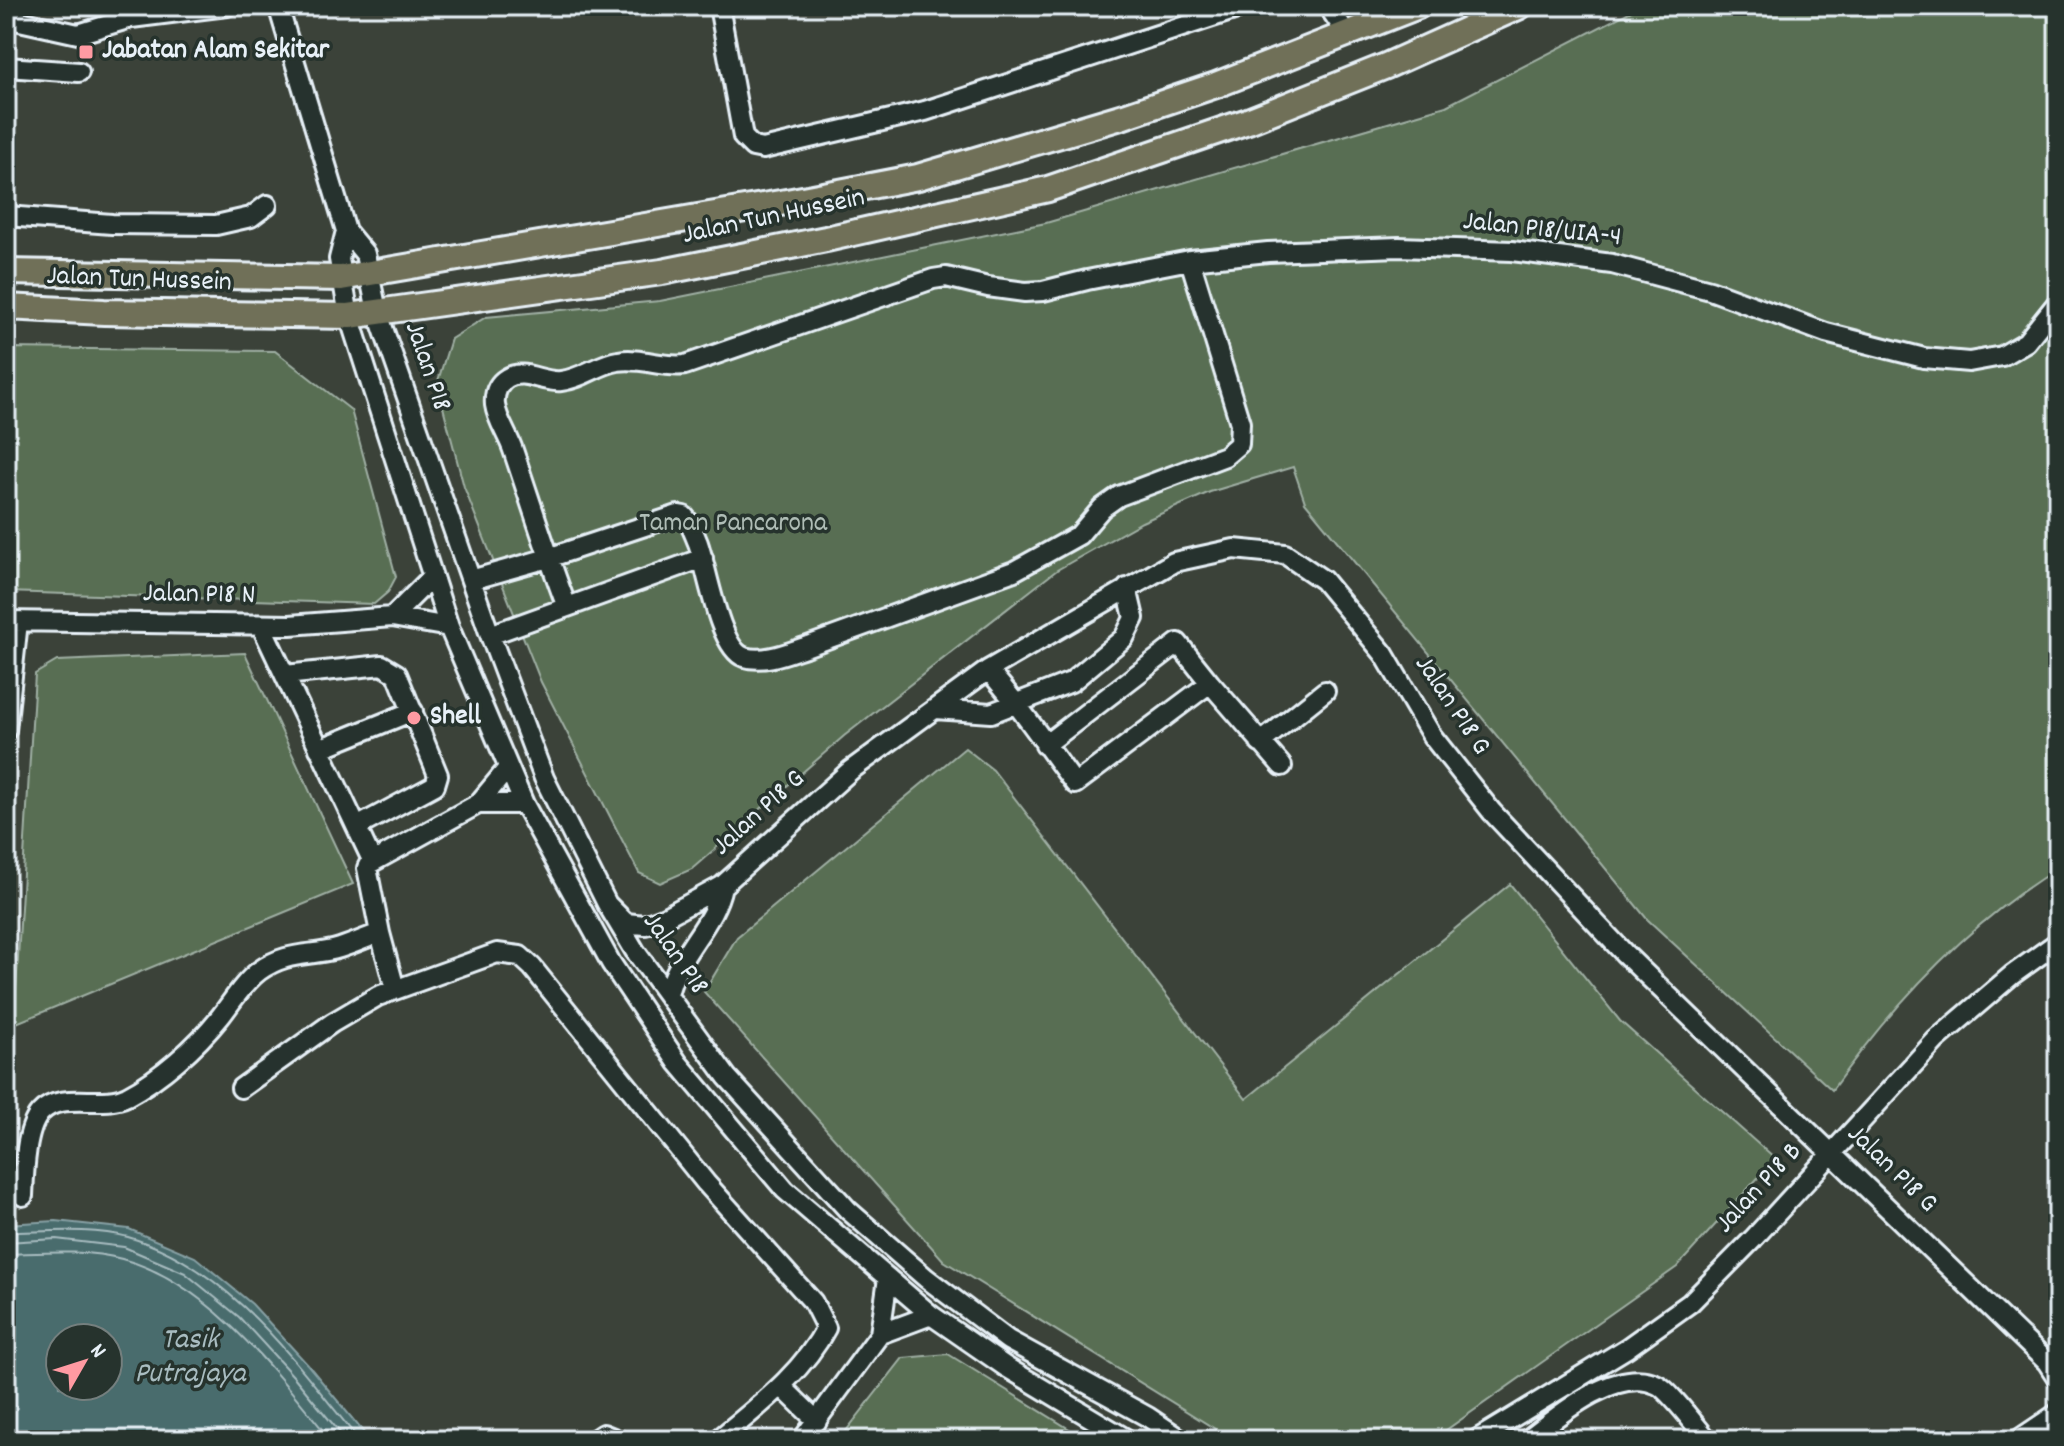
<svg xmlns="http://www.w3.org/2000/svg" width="2064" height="1446" font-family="Dekko,sans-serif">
  <rect width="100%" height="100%" fill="#3b4239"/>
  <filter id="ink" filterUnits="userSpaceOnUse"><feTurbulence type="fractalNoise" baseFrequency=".0125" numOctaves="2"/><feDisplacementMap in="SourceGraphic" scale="16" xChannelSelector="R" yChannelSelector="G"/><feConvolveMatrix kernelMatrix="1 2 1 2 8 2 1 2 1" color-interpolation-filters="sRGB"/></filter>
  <g filter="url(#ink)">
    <!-- green -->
    <path fill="#596e52" stroke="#a0b0a5" stroke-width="2" d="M 1641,6 L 2058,6 L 2058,868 C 1967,924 1894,1003 1832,1090 L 1647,919 L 1305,502 L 1293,467 L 1210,492 L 1142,522 L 1057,570 L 844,736 L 692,869 L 660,883 L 639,873 L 541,682 L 464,487 L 437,384 L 451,339 L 486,317 L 660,301 L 1046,223 L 1446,106 Z
      M 6,348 L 275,351 L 351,410 L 396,577 L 388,592 L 374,604 L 6,592 Z
      M 245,653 L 353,884 L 14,1024 L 35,674 L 57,661 Z
      M 965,748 L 993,770 L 1246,1099 L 1510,884 L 1620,1021 L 1775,1159 L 1677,1267 L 1432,1440 L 1233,1440 L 944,1261 L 704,992 L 737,937 Z
      M 948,1354 L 1087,1440 L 839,1440 L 903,1358 Z"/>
    <!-- water -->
    <path fill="#486c6d" stroke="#88a1a5" stroke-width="2" fill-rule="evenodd" d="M 56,1221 L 129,1229 L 195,1257 L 252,1304 L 308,1365 L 370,1440 L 6,1440 L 6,1224 ZM 60,1338 L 108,1338 L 108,1386 L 60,1386 Z"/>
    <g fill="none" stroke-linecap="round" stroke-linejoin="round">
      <!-- shore -->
      <path stroke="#a8bcc0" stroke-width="2" d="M 6,1232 C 45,1232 90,1227 128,1237 C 229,1266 296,1363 359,1440
        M 6,1242 L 56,1239 L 124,1247 L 185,1273 L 239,1317 L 294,1377 L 346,1440
        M 6,1254 C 44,1253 84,1249 122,1259 C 209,1282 276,1373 331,1440"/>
      <defs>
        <path id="minor" d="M 278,6 L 346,231 L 365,254 L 377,311 L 490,635 L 544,778 L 607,904 L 635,951 L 727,1077 L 848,1210 L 926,1278 L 1008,1340 L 1148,1417 L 1182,1440
          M 719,6 L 743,137 L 753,147 L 763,149 L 925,111 L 1246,6
          M 1328,6 L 1347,34
          M 6,18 L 78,34 L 131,18 L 227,6
          M 6,67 L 79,72
          M 6,216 L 112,224 L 216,225 L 251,217 L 267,205
          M 346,231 L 339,259 L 349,316 L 449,627 L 524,804 L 611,963 L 678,1063 L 785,1190 L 931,1315 L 1006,1367 L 1128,1440
          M 471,580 L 548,558 L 678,515 L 684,516 C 691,523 694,534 698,543 C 707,568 719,648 744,657 C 764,663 787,653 805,647 L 1014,571 L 1079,535 L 1102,508 L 1119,496 L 1225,456 L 1239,444 L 1240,423 L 1190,260
          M 567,607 C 547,555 531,503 513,450 C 508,435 497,420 495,405 C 494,394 497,384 507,378 C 524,368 542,383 561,381 C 582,379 598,364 618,361 C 641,357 662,368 685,365 L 933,279 L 946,277 L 988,287 L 1025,292 L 1043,291 L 1087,280 L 1190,260 L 1268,252 L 1399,247 L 1512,251 L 1612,264 L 1710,290 L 1826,333 L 1924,358 L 1969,362 L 2002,356 L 2026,342 L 2058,302
          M 392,617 L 432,577
          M 6,621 L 290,625 L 392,617 L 449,627
          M 261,625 L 372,860
          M 490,635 L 703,558
          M 988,670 C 1021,706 1046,746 1075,784 L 1210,683 L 1178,643 L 1045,745
          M 285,675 L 382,665 L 397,674 L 438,775 L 435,785 L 357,827
          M 1210,683 L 1282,766
          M 935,709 L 991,713 L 1071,682 L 1124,638 L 1134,618 L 1127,588
          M 6,730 L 18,622
          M 1260,743 L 1325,691
          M 319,749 L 413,711
          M 478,804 L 524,804
          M 607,904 L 626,923 L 645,925 L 663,918 L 722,886 L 851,770 L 988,670 L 1174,562 L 1234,549 L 1285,554 L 1323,580 L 1384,654 L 1432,736 L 1492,812 L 1624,953 L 2047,1362 L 2058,1379
          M 395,989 L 380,933 L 367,868 L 369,864 L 478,804 L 508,768
          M 668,995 C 677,953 714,926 722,886
          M 241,1088 L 332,1023 L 378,996 L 497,953 L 520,956 L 532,967 L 706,1183 L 813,1302 L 826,1328 C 802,1374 757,1407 718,1440
          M 23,1196 C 24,1174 25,1130 40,1113 C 61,1090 101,1109 127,1096 C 161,1078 196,1047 220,1017 C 232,1002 243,983 259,971 C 288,950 311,957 340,948 C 353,944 366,938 380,933
          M 880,1334 L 931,1315
          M 781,1386 L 817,1421
          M 594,1440 L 603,1434 L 618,1440
          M 802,1440 L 880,1334 L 888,1278
          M 1476,1440 L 1627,1348 L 1690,1303 L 1753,1239 L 1936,1040 L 2012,975 L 2058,942
          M 1527,1440 C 1556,1417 1618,1364 1658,1385 C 1670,1391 1697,1428 1708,1440
          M 2018,1440 L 2058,1413"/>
        <path id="major" d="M 6,272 L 341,278 L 792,201 L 918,177 L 1124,116 L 1216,85 L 1418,6
          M 6,307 L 104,312 L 349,316 L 662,272 L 826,239 L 1048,189 L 1248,121 L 1386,66 L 1520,6"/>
      </defs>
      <!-- minor casing -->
      <use href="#minor" stroke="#e8f1f8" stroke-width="24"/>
      <!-- major casing -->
      <use href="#major" stroke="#e8f1f8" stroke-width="30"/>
      <!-- minor -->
      <use href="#minor" stroke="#26332d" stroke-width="18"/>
      <!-- major -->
      <use href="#major" stroke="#706f59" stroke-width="24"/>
    </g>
  </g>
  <!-- markers -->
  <g fill="#ff9aa2" stroke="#26332d" stroke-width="3">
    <rect x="78" y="44" width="16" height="16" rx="4"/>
    <circle cx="414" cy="718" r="8"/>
  </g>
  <g text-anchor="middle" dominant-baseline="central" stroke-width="7" stroke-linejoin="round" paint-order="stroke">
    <!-- poi labels -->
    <g font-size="28" font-weight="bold" fill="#e8f1f8" stroke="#26332d" text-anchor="start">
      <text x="102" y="52">Jabatan Alam Sekitar</text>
      <text x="430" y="718">Shell</text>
    </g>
    <!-- street labels -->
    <g font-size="28" fill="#e8f1f8" stroke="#26332d">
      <text transform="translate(774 218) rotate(-12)">Jalan Tun Hussein</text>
      <text transform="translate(1542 231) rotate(6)">Jalan P18/UIA-4</text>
      <text transform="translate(139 281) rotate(2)">Jalan Tun Hussein</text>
      <text transform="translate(426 367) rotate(71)">Jalan P18</text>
      <text transform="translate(199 596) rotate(1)">Jalan P18 N</text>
      <text transform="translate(1451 706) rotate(56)">Jalan P18 G</text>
      <text transform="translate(760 814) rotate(-42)">Jalan P18 G</text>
      <text transform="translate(674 955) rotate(55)">Jalan P18</text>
      <text transform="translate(1891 1170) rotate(44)">Jalan P18 G</text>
      <text transform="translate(1760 1189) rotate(-47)">Jalan P18 B</text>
    </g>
    <!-- park labels -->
    <g font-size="28" fill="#afbdb6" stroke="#26332d">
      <text x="733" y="525">Taman Pancarona</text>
    </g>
    <!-- water labels -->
    <g font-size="30" font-style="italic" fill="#a8bcc0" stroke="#26332d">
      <text x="190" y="1341">Tasik<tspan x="190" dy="34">Putrajaya</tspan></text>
    </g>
  </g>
  <!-- margin -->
  <rect width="2064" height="1446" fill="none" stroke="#26332d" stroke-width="32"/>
  <rect x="16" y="16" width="2032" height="1414" fill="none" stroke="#e8f1f8" stroke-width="3" filter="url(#ink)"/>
  <!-- north arrow -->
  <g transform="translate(84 1362) rotate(51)"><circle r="38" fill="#26332d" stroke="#747f7e" stroke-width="2"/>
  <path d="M0-6L14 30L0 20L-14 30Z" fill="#ff9aa2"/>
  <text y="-12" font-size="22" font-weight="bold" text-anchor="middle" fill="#e8f1f8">N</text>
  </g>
</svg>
